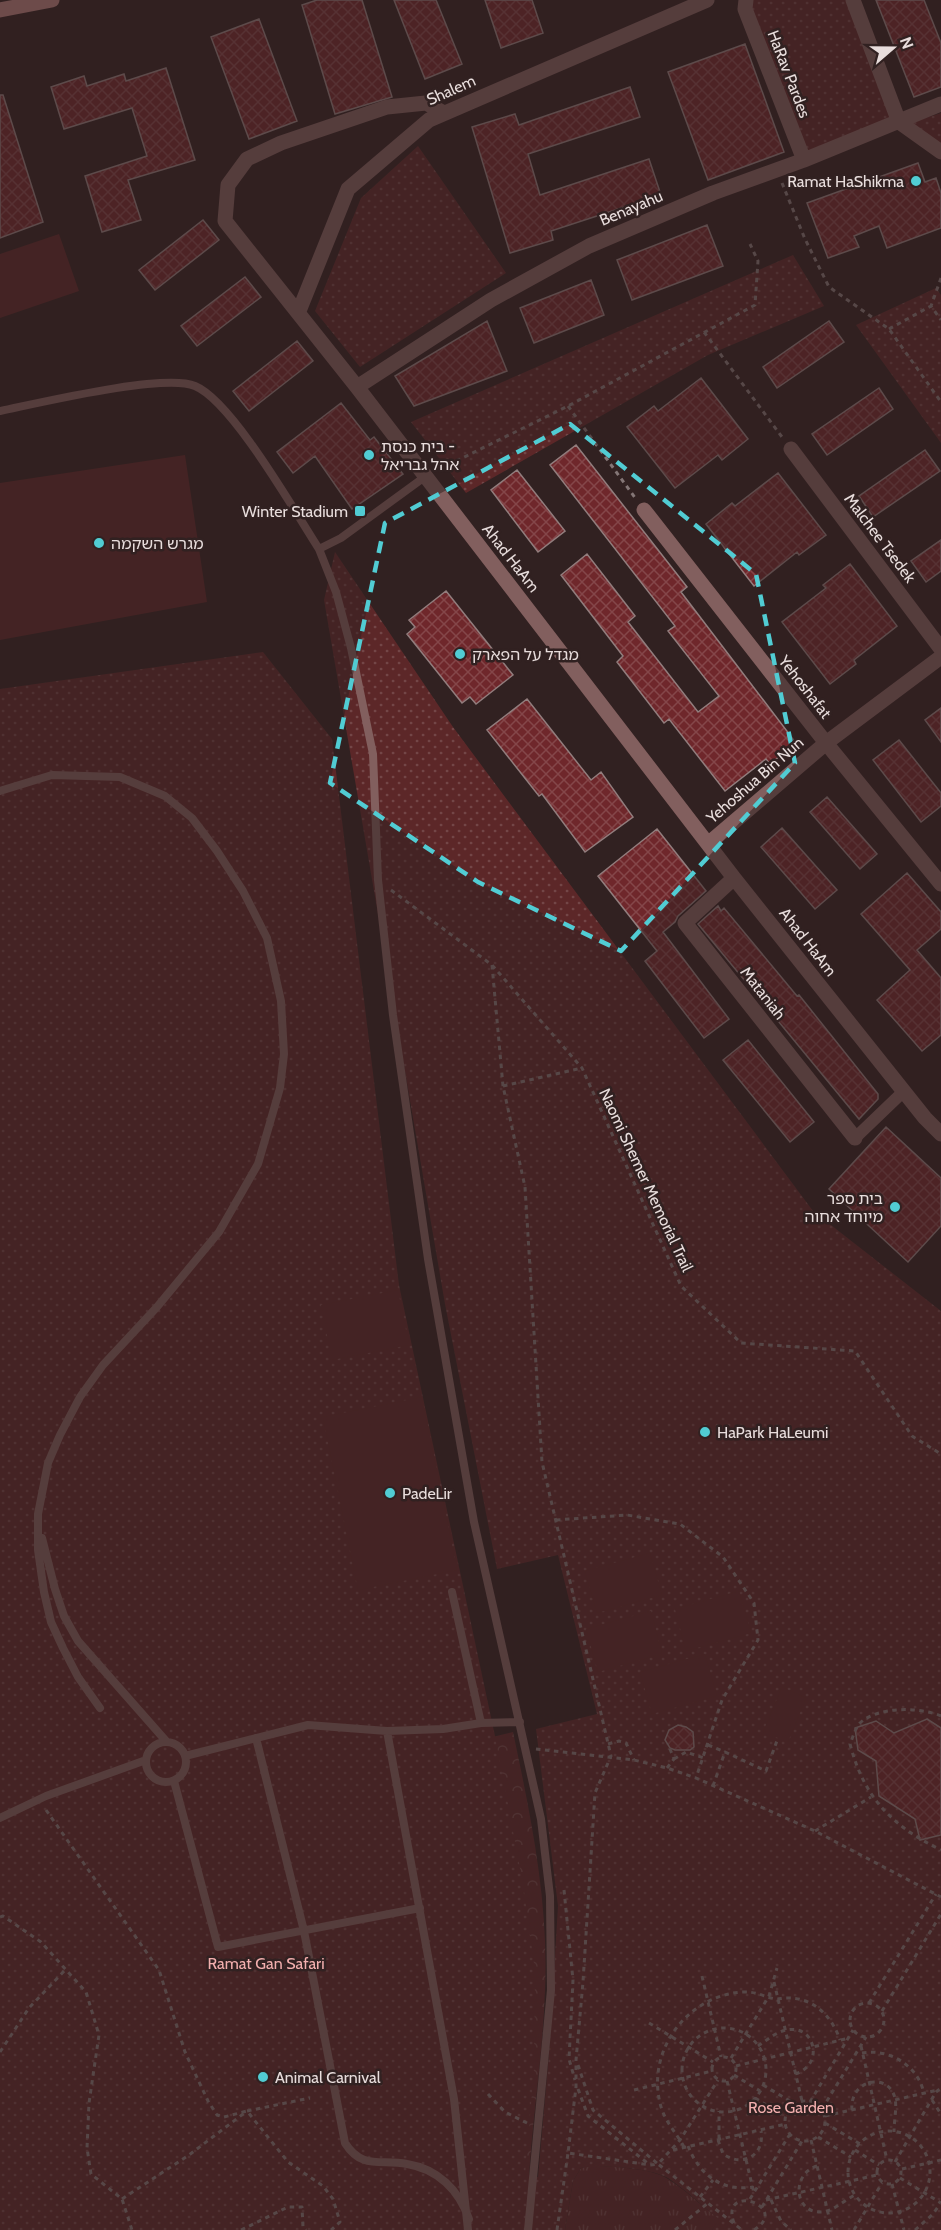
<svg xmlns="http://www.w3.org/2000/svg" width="941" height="2230" font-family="Cabin,'Noto Sans Hebrew',sans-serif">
  <defs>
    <pattern id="grass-tufts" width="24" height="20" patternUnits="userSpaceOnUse" patternTransform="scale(1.5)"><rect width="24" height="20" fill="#5c2728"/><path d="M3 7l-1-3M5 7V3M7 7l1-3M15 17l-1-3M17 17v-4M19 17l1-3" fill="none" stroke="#734647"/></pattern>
    <pattern id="forest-crowns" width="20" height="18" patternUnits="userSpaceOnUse" patternTransform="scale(1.5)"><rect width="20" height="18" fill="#5c2728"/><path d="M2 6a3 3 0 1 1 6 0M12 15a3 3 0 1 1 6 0" fill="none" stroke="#734647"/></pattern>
    <pattern id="park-dots" width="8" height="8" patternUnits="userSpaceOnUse" patternTransform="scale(1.5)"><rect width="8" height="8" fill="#5c2728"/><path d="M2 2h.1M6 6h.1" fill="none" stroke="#734647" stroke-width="1.8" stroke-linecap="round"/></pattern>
    <pattern id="building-cross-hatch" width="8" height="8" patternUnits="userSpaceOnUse" patternTransform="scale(1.5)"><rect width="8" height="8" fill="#6f272b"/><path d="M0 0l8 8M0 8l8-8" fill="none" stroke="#844649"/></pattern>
  </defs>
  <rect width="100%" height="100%" fill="#312121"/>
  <!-- grass -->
  <path fill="url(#grass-tufts)" d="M 590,2166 C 610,2166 652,2168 668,2179 C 686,2190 702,2207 720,2219 L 712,2230 L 565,2230 L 573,2181 L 581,2168 Z"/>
  <!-- forest -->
  <path fill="url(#forest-crowns)" d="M 513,1732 C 531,1817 549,1903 545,1990 C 543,2052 533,2114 529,2176 L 525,2176 L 484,1739 Z"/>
  <!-- park -->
  <path fill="url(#park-dots)" d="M 746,0 L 853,0 L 899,122 L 804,160 Z
    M 941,113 L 941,146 L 910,123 Z
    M 418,146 L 506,273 L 360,367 L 315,311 L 361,198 Z
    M 793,255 L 824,306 L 708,355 L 466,493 L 411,422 Z
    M 936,288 L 941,295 L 941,443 L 856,325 Z
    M 335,552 L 453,727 L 813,1211 L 941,1311 L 941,2230 L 712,2230 L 719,2219 C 702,2206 686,2190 668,2178 C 651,2168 600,2164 581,2168 L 573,2181 L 565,2230 L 0,2230 L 0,689 L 263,652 L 332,739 L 399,1285 L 495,1736 L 523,1884 L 535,1971 L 534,2069 L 525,2175 L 538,2177 L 549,2054 L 558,1906 L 536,1729 L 597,1714 L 558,1555 L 497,1569 L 445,1304 L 324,600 Z"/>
  <!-- pitch -->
  <path fill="#5c2728" d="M 59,234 L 79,291 L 0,318 L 0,254 Z
    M 185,455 L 207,602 L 0,640 L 0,483 Z
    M 398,1290 L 409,1345 L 332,1360 L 321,1305 Z
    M 422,1397 L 457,1570 L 358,1590 L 323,1417 Z
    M 650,1553 L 662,1595 L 597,1613 L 585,1571 Z
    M 739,1591 L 751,1633 L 686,1651 L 675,1609 Z
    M 651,1611 L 662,1654 L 598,1672 L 586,1629 Z
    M 705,1654 L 717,1696 L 652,1714 L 640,1672 Z
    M 782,1687 L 806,1698 L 788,1742 L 763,1732 Z"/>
  <!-- building -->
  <path fill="url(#building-cross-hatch)" stroke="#927d7d" stroke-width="1.5" d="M 317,0 L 362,0 L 392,97 L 335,114 L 302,5 Z
    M 394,0 L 436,0 L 462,64 L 425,79 Z
    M 485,0 L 532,0 L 543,33 L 501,48 Z
    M 876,0 L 924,0 L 941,43 L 941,87 L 914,97 Z
    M 259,19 L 297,121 L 249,139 L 211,37 Z
    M 745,44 L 784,152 L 708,180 L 668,72 Z
    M 166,68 L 195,160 L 128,180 L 141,220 L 102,232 L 85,176 L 147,156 L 132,108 L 64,129 L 51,87 L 84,76 L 87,86 L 124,74 L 126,81 Z
    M 630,87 L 640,117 L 528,154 L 540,195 L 649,159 L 661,195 L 551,231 L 553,240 L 510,253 L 472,127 L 515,114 L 519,125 Z
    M 0,95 L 3,95 L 43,222 L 0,238 Z
    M 918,163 L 925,182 L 936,178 L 941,193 L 941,228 L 887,248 L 879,226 L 854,236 L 859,247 L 828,258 L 807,203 Z
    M 203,220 L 219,240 L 155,290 L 139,270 Z
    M 707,225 L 723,266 L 632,300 L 617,260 Z
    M 245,277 L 261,297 L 197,346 L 181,326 Z
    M 591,280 L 604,315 L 534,343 L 520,308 Z
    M 487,321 L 507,371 L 414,406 L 395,376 Z
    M 829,321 L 844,342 L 777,388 L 763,367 Z
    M 297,341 L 313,361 L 249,411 L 233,391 Z
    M 701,378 L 748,439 L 722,460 L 718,455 L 675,488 L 627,427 L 654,406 L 658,411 Z
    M 879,388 L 893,409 L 827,455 L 812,434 Z
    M 341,403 L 370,440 L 374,437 L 403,474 L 352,509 L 315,456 L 293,473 L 277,452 Z
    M 576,445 L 687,587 L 681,592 L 796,743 L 770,764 L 766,759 L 725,791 L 669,719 L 664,723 L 617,662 L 623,656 L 561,575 L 587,554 L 635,616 L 628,622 L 698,712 L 719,696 L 668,631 L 675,626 L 550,465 Z
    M 925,450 L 940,471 L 873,517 L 859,496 Z
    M 517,470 L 565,531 L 538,552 L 491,490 Z
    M 778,473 L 826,535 L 799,555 L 797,552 L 754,586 L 706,524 L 732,503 L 735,506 Z
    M 941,540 L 941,571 L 926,582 L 911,561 Z
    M 850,564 L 897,626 L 854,660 L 856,664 L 830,684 L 782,622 L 826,588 L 823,585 Z
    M 446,591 L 513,675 L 476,704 L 470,697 L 462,703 L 407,634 L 415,627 L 409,620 Z
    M 527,699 L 591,780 L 601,772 L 633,817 L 585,852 L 542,794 L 539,796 L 487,730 Z
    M 941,708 L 941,742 L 925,720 Z
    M 899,740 L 941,793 L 941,806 L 921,822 L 873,760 Z
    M 827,797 L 877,854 L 860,869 L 810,812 Z
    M 782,828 L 837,890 L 815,909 L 761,847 Z
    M 657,829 L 706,891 L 678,916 L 675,922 L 663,932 L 729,1019 L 704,1038 L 645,961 L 657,951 L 598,876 Z
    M 907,873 L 941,912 L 941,929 L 917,950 L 941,978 L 941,1035 L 922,1051 L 877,1000 L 910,970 L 861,914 Z
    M 718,906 L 721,911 L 724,908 L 797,996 L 799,995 L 878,1094 L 878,1099 L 859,1119 L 698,924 Z
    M 748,1040 L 814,1122 L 790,1142 L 723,1060 Z
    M 886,1127 L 941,1178 L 941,1226 L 908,1262 L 829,1189 Z
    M 927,1719 L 941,1728 L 941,1835 L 920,1840 L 915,1819 L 879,1796 L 876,1761 L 858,1750 L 855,1728 L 876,1721 L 894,1733 Z
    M 678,1725 L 686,1727 L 693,1732 L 694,1747 L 690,1750 L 675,1750 L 670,1748 L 665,1740 L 669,1730 Z"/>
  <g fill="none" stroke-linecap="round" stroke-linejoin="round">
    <!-- path -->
    <path stroke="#847676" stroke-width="3" stroke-dasharray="4.5 4.5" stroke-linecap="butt" d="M 782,183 L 805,239 L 829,287 L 889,329 L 941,402
      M 941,278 L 931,306 L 941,320
      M 889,329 L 931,306
      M 704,332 L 782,437
      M 568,406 L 636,499
      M 440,469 L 568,406 L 755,305 L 758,261 L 750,244
      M 391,890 L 492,965 L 582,1068 L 681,1286 L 741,1343 L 855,1351 L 912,1436 L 941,1454
      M 492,965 L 503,1086 L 525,1187 L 542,1462 L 611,1756 L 595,1793 L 583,1982 L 576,2060 L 576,2087 L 568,2153 L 650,2165 L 658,2164 L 742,2230
      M 503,1086 L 582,1068
      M 556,1520 L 627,1515 L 680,1524 L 723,1557 L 754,1603 L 758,1640 L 722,1700 L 696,1778
      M 941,1716 C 920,1707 878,1706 860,1723 C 855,1729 853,1737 850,1744 C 864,1798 892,1826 941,1850
      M 608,1744 L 619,1741 L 626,1743 L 634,1760
      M 708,1745 L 725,1752
      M 536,1749 L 634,1760 L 667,1768 L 696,1778 L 815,1831 L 941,1897
      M 674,1759 L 686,1752 L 704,1758
      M 667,1768 L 674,1759 L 668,1744
      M 713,1786 L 725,1752 L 766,1771 L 778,1738
      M 46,1810 L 159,1970 L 185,2052 L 208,2101 L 217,2115 L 224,2117 L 247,2111 L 288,2162 L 323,2186 L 333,2199 L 340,2222 L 331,2230
      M 815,1831 L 871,1797
      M 564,1890 L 573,1980 L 569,2059 L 575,2080
      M 0,1917 L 3,1916 L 41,1942 L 86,1992 L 99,2035 L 89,2103 L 87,2148 L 91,2174 L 122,2199 L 132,2230
      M 702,1976 L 721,2057
      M 774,1982 L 802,2101
      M 869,2003 L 936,1894
      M850 2020a17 17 0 1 1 34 0a17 17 0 1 1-34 0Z
      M 882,2011 L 941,1914
      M 649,2023 L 713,2062
      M682 2070a42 42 0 1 1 84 0a42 42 0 1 1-84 0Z
      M 758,2046 C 766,2041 777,2031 787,2030 C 815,2024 825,2065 795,2074
      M 861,2046 L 887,2160
      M 0,2052 L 29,2008 L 66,1969
      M 862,2053 C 889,2048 919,2066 924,2094
      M712 2069a12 12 0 1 1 24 0a12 12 0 1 1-24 0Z
      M 731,2058 L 769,1996 L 777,1968
      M 578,2065 L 593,2110 L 658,2164 L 680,2140 L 718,2080
      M 736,2066 L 849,2038
      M 734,2075 L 760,2091
      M 727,2081 L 754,2193
      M 763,2085 L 795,2104
      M 578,2089 L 588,2116 L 650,2165
      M 634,2090 L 712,2071
      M 488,2094 L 505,2112 L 527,2123
      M 755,2098 L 786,2117
      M 932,2100 L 941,2114
      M785 2121a20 20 0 1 1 40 0a20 20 0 1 1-40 0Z
      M 810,2102 L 853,2030
      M 822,2109 L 866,2037
      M 852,2110 C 849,2080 888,2071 895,2098 C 897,2108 894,2121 894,2132
      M 825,2116 L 938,2090
      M 825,2123 L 860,2144
      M848 2172a41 41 0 1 1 82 0a41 41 0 1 1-82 0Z
      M 818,2137 L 851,2157
      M 719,2139 L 719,2111
      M 718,2140 L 723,2154 C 743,2168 765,2155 761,2131
      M 811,2140 L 832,2230
      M 688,2146 C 699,2174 721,2192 753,2187
      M 684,2147 C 676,2132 664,2121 660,2103 C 647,2050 687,1996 742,1992 C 757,1991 766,1998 777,1999 C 780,1999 783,1998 786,1998 C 813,1997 832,2016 840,2040
      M 673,2150 L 786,2124
      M 855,2150 L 879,2165
      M877 2172a12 12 0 1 1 24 0a12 12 0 1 1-24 0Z
      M 895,2162 L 936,2092 L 941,2088
      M 817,2166 C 791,2174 794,2213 821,2212 C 832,2212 845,2200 855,2195
      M 902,2169 L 941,2160
      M 900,2178 L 941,2203
      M 892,2184 L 904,2230
      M 700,2197 L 713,2180
      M 122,2199 L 189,2155 L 247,2111 L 310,2098
      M 750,2199 L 790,2134
      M 766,2200 L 877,2175
      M 771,2200 L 781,2221 L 791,2230
      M 762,2207 L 802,2141
      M 734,2223 C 719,2182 792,2206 754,2230
      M 241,2230 L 288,2207 L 302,2207 L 303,2227 L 306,2230
      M 557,2230 L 568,2153
      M 675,2230 L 708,2203
      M 854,2230 L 882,2183
      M 915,2230 L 933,2214 L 940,2204"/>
    <!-- service -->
    <path stroke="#825f5e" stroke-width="8" d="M 0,411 C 39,403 164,373 195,386 C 232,401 295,512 319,549 L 341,538 L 426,476
      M 319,549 L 336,592 L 351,648 L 373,754 L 378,880 L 393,1015 L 428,1259 L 474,1522 L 541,1819 L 550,1896 L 551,1990 L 528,2230
      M 0,791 L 52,775 L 120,777 L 165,796 L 192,818 L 217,851 L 243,891 L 267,938 L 281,1001 L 284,1054 L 280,1088 L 258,1164 L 219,1232 L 157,1307 L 103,1365 L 80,1397 L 60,1435 L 48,1463 L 38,1514 L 38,1550 L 44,1592 L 51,1622 L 63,1648 L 78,1677 L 100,1708
      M 42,1538 L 55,1589 L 64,1616 L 78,1641 L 166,1741
      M 452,1592 L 481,1723
      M 387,1731 L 454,2099 L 468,2230
      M 256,1738 L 304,1931 L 345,2143 C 362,2170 381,2159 407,2164 C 438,2169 459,2190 469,2219
      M146 1762a20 20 0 1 1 40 0a20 20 0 1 1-40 0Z
      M 185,1756 L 308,1725 L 387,1731 L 443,1729 L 481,1723 L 520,1722
      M 174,1781 L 218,1947 L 420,1908
      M 0,1818 L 46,1796 L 146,1760"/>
    <!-- pedestrian -->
    <path stroke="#825f5e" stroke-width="12" d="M 855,1138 L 904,1091"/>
    <!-- minor -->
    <path stroke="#825f5e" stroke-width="15" d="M 746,0 L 745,9 L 804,160
      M 853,0 L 899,122 L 941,152
      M 444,113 L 426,103 L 387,107 L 281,143 L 247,159 L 228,185 L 225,221 L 357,387 L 734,878 L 925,1118 L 941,1134
      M 299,311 L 348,189 L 429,120 L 707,0
      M 357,387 L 491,300 L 589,246 L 713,193 L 804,160 L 941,104
      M 791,449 L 941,649
      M 644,510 L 826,743 L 941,884
      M 708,844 L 826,743 L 941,657
      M 734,878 L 685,923 L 855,1138"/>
    <!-- secondary -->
    <path stroke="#b67e7d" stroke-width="15" d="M 0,10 L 52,0"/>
  </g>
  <!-- marked area -->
  <path d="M0 0H941V2230H0ZM 570,424 L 756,574 L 795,763 L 621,951 L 478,882 L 330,783 L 385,523 Z" fill="#312121" fill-opacity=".55" fill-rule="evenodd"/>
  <path fill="none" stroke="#51ccd3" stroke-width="4.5" stroke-dasharray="12 8" stroke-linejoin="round" d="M 570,424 L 756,574 L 795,763 L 621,951 L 478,882 L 330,783 L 385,523 Z"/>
  <!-- markers -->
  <g fill="#51ccd3" stroke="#312121" stroke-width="2">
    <circle cx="916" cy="181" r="6"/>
    <circle cx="369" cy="455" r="6"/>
    <rect x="354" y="505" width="12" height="12" rx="3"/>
    <circle cx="99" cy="543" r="6"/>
    <circle cx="460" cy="654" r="6"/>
    <circle cx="895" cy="1207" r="6"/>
    <circle cx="705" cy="1432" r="6"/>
    <circle cx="390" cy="1493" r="6"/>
    <circle cx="263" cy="2077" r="6"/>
  </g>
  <g text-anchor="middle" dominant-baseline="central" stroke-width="5" stroke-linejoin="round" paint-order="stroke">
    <!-- street labels -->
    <g font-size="16" fill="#e8dddc" stroke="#312121">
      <text transform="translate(789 74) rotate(69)">HaRav Pardes</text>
      <text transform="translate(451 90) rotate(-24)">Shalem</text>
      <text transform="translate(631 208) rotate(-23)">Benayahu</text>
      <text transform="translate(880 538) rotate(53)">Malchee Tsedek</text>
      <text transform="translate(511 558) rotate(52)">Ahad HaAm</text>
      <text transform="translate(805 687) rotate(52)">Yehoshafat</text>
      <text transform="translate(755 780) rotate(-41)">Yehoshua Bin Nun</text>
      <text transform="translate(808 942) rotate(52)">Ahad HaAm</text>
      <text transform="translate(763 993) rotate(52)">Mataniah</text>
      <text transform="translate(646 1180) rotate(65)">Naomi Shemer Memorial Trail</text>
    </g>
    <!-- poi labels -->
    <g font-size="16" fill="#e8dddc" stroke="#312121" text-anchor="start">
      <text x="904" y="181" text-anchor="end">Ramat HaShikma</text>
      <text x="381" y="446">בית כנסת -<tspan x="381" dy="18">אהל גבריאל</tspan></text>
      <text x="348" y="511" text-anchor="end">Winter Stadium</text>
      <text x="111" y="543">מגרש השקמה</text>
      <text x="472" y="654">מגדל על הפארק</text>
      <text x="883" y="1198" text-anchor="end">בית ספר<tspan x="883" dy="18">מיוחד אחוה</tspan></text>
      <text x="717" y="1432">HaPark HaLeumi</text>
      <text x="402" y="1493">PadeLir</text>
      <text x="275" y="2077">Animal Carnival</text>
    </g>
    <!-- park labels -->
    <g font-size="16" fill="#f3afae" stroke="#312121">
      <text x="266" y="1963">Ramat Gan Safari</text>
      <text x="791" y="2107">Rose Garden</text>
    </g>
  </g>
  <!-- north arrow -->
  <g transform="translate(893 48) rotate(70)" stroke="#312121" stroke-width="4.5" paint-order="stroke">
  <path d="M0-4.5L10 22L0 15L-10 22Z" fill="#e8dddc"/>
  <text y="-9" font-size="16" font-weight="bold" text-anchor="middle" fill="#e8dddc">N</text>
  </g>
</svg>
